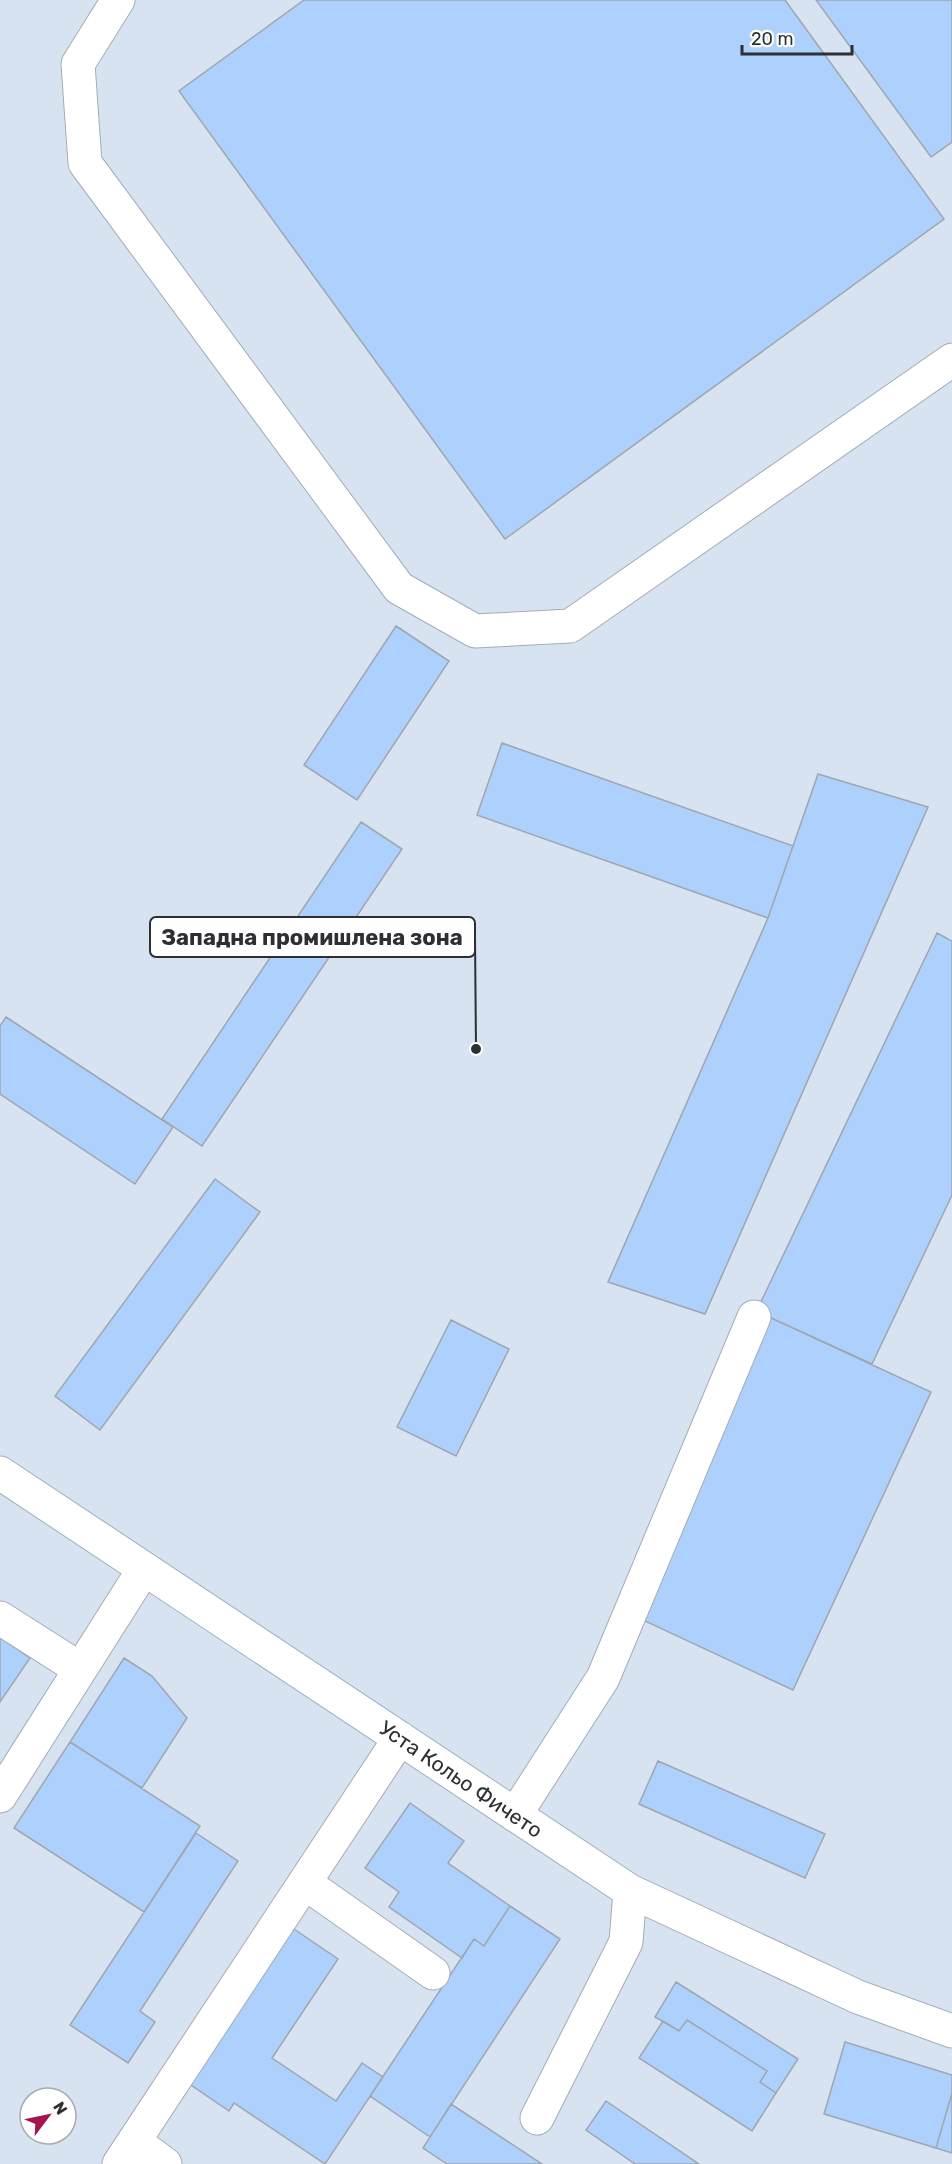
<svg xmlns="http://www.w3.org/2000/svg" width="952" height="2164" font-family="Rubik,sans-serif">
  <rect width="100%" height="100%" fill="#eaf1fb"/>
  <!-- built -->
  <path fill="#d8e3f2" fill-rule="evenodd" d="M 0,0 L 952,0 L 952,2164 L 0,2164 ZM 30,2098 L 66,2098 L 66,2134 L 30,2134 Z"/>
  <!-- building -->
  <path fill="#add0fd" stroke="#9fa6af" stroke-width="1.5" d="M 304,0 L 785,0 L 944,219 L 505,539 L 179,91 Z
    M 816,0 L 952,0 L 952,142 L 931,157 Z
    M 396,626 L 449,661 L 357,800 L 304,765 Z
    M 502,743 L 793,846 L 768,918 L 477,815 Z
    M 818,774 L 928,807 L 705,1314 L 608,1282 L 768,918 Z
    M 361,822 L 402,849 L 202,1146 L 162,1119 Z
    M 937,933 L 952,941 L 952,1195 L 872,1364 L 769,1317 L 758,1308 Z
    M 6,1017 L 173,1127 L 135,1184 L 0,1094 L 0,1026 Z
    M 215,1179 L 260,1212 L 100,1430 L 55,1396 Z
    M 769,1317 L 931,1392 L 793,1690 L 632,1615 Z
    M 451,1320 L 509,1349 L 456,1456 L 397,1427 Z
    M 0,1637 L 30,1658 L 0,1702 Z
    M 124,1658 L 152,1676 L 187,1718 L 142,1788 L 70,1742 Z
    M 70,1742 L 200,1826 L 144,1912 L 14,1828 Z
    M 658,1761 L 825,1834 L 805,1878 L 639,1804 Z
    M 410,1803 L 464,1841 L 448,1863 L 510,1906 L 484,1946 L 474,1939 L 462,1958 L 389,1907 L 399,1892 L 365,1868 Z
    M 196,1833 L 238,1861 L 140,2011 L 155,2022 L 128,2063 L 70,2025 Z
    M 510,1906 L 560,1939 L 430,2137 L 370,2096 L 474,1939 L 484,1946 Z
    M 291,1927 L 338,1959 L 272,2058 L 336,2101 L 362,2063 L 383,2077 L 325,2164 L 234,2103 L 229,2111 L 188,2083 Z
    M 676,1982 L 798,2059 L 776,2093 L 760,2082 L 767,2071 L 687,2020 L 679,2031 L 655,2017 Z
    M 687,2020 L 767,2071 L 760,2082 L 776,2093 L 752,2131 L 639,2058 L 663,2021 L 679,2031 Z
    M 845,2042 L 952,2075 L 952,2093 L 936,2148 L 824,2114 Z
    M 952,2093 L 952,2153 L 936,2148 Z
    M 606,2101 L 699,2164 L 635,2164 L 586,2130 Z
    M 451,2104 L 542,2164 L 447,2164 L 423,2148 Z"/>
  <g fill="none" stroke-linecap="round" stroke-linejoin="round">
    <defs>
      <path id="minor" d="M 118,0 L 78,64 L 85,163 L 399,588 L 475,631 L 570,626 L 952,360
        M 0,1473 L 630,1891 L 858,1997 L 952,2031
        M 0,1618 L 80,1669
        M 0,1796 L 144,1569
        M 515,1815 L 603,1678 L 754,1317
        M 305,1883 L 433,1973
        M 537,2118 L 626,1942 L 630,1891
        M 134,2141 L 165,2164
        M 119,2164 L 400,1738"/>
    </defs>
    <!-- minor casing -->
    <use href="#minor" stroke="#a5acb5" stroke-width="35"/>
    <!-- minor -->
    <use href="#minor" stroke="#fff" stroke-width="33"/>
  </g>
  <g text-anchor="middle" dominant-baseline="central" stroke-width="5" stroke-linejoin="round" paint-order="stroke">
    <!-- street labels -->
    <g font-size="21" fill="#2d2f33" stroke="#fefefe">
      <text transform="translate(461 1779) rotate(34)">Уста Кольо Фичето</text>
    </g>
  </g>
  <!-- callouts -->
  <path fill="none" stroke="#2d2f33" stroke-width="2" d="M476 1049L475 937"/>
  <circle fill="#2d2f33" stroke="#fefefe" stroke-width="2" cx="476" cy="1049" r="6"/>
  <rect fill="#fefefe" stroke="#2d2f33" stroke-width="2" x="150" y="917" width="325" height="40" rx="6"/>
  <g font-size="22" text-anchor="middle" font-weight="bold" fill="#2d2f33">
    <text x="312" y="945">Западна промишлена зона</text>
  </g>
  <!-- north arrow -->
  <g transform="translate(48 2116) rotate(58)"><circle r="28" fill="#fefefe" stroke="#aaabad" stroke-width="1.5"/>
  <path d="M0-4.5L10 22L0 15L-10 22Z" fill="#a7134d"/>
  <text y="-9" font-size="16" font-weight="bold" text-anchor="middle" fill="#2d2f33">N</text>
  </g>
  <!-- scale -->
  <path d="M742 45v9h110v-9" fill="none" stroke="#2d2f33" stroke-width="3"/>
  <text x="751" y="45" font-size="18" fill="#2d2f33" stroke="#fefefe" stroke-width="4.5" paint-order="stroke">20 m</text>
</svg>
